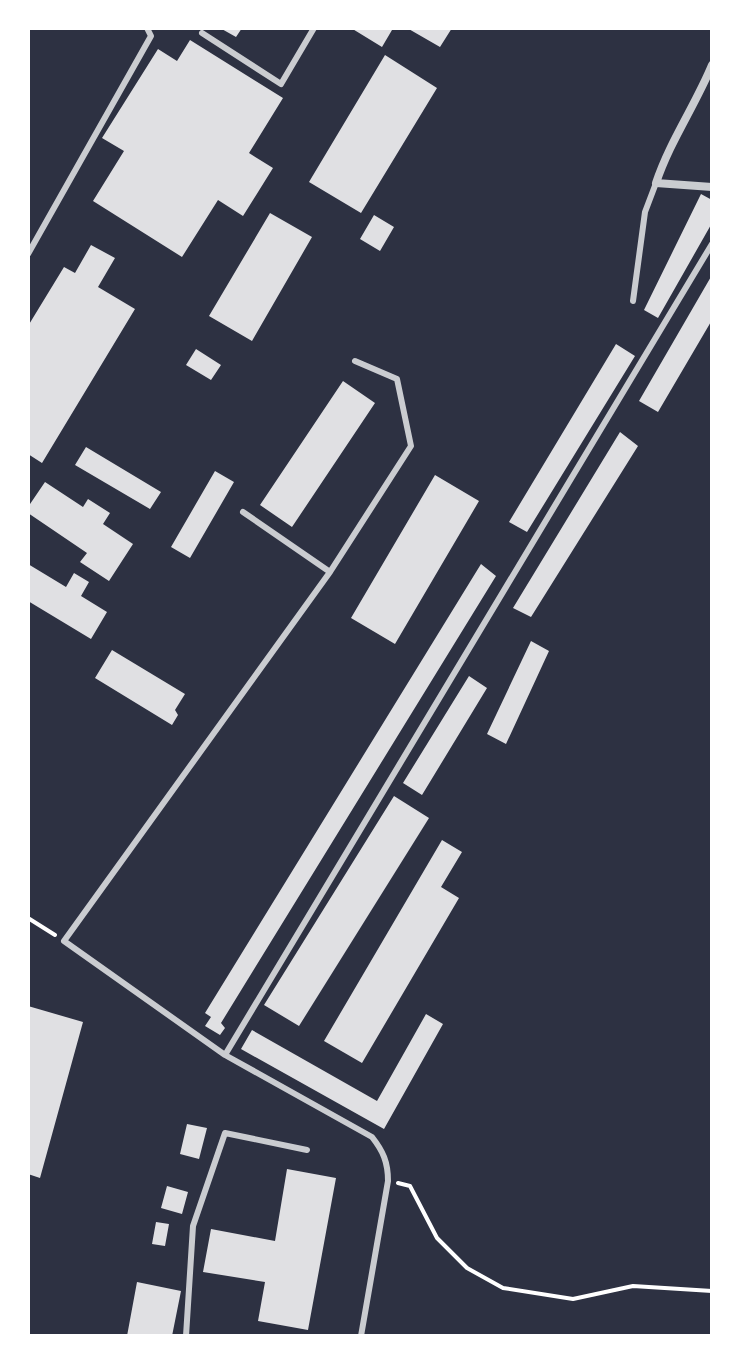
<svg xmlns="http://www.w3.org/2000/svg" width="740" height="1364" font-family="'Sofia Sans Condensed',sans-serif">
  <rect width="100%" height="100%" fill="#2d3142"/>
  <!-- building -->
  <path fill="#e0e0e3" d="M 220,28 L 242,28 L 236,37 Z
    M 351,28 L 388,28 L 392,30 L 382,47 Z
    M 407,28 L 452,28 L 440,47 Z
    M 190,40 L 283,98 L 249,153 L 273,168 L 243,216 L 218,200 L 182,257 L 93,201 L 124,151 L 102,138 L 158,49 L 177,61 Z
    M 385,55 L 437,88 L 361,213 L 309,182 Z
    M 701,194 L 712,200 L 712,223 L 658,318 L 644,310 Z
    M 270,213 L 312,237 L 252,341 L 209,316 Z
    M 374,215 L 394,227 L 380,251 L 360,239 Z
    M 91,245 L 115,258 L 98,287 L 135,309 L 42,463 L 28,454 L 28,326 L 64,267 L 75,273 Z
    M 712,275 L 712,320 L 658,412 L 639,401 Z
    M 616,344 L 635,356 L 527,532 L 509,522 Z
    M 196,349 L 221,365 L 211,380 L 186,365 Z
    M 343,381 L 375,403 L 292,527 L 260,505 Z
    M 620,432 L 638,446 L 531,617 L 513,608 Z
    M 86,447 L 161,492 L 150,509 L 75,465 Z
    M 215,471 L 234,482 L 190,558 L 171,547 Z
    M 435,475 L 479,501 L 395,644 L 351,618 Z
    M 45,482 L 83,507 L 88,499 L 110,513 L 103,524 L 133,544 L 109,581 L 80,562 L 87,553 L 28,513 L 28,507 Z
    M 28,564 L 66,587 L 74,573 L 89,582 L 81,596 L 107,612 L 91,639 L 28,601 Z
    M 481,564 L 496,576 L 221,1023 L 225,1028 L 220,1035 L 205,1026 L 211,1017 L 205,1013 Z
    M 531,641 L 549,651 L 506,744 L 487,734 Z
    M 112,650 L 185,694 L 175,710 L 178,715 L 172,725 L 95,678 Z
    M 469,676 L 487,688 L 422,795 L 403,783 Z
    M 394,796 L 429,818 L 299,1026 L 264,1005 Z
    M 442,840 L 462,852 L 441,887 L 459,898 L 362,1063 L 324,1041 Z
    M 28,1006 L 83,1022 L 40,1178 L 28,1174 Z
    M 426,1014 L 443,1024 L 384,1129 L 241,1049 L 252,1030 L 377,1101 Z
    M 187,1124 L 207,1128 L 199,1159 L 180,1154 Z
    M 287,1169 L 336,1178 L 308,1330 L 258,1321 L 265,1282 L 203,1272 L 211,1229 L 275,1241 Z
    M 167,1186 L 188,1192 L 182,1214 L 161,1208 Z
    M 156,1222 L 169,1224 L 165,1246 L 152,1244 Z
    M 137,1282 L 181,1291 L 172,1336 L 127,1336 Z"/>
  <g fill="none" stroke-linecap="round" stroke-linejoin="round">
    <!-- path -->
    <path stroke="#fff" stroke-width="4" d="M 28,918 L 55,935
      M 398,1183 L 410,1186 L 437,1238 L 467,1268 L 503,1288 L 573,1299 L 633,1286 L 712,1291"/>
    <!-- service -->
    <path stroke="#caccd0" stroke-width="6" d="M 202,33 L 281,84 L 314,28
      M 28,254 L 151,36 L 147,28
      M 633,301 L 645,212 L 656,183
      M 355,361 L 397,379 L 411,446 L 330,572 L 64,941 L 225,1055 L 372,1137 C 383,1151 388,1162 388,1181 L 361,1336
      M 243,512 L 330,572
      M 225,1055 L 712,244
      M 186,1336 L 193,1226 L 225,1133 L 307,1150"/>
    <!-- minor -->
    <path stroke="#caccd0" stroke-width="8" d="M 712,65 C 695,106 670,141 656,183 L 712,187"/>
  </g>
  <!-- border -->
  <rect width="740" height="1364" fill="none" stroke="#ffffff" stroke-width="60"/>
</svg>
